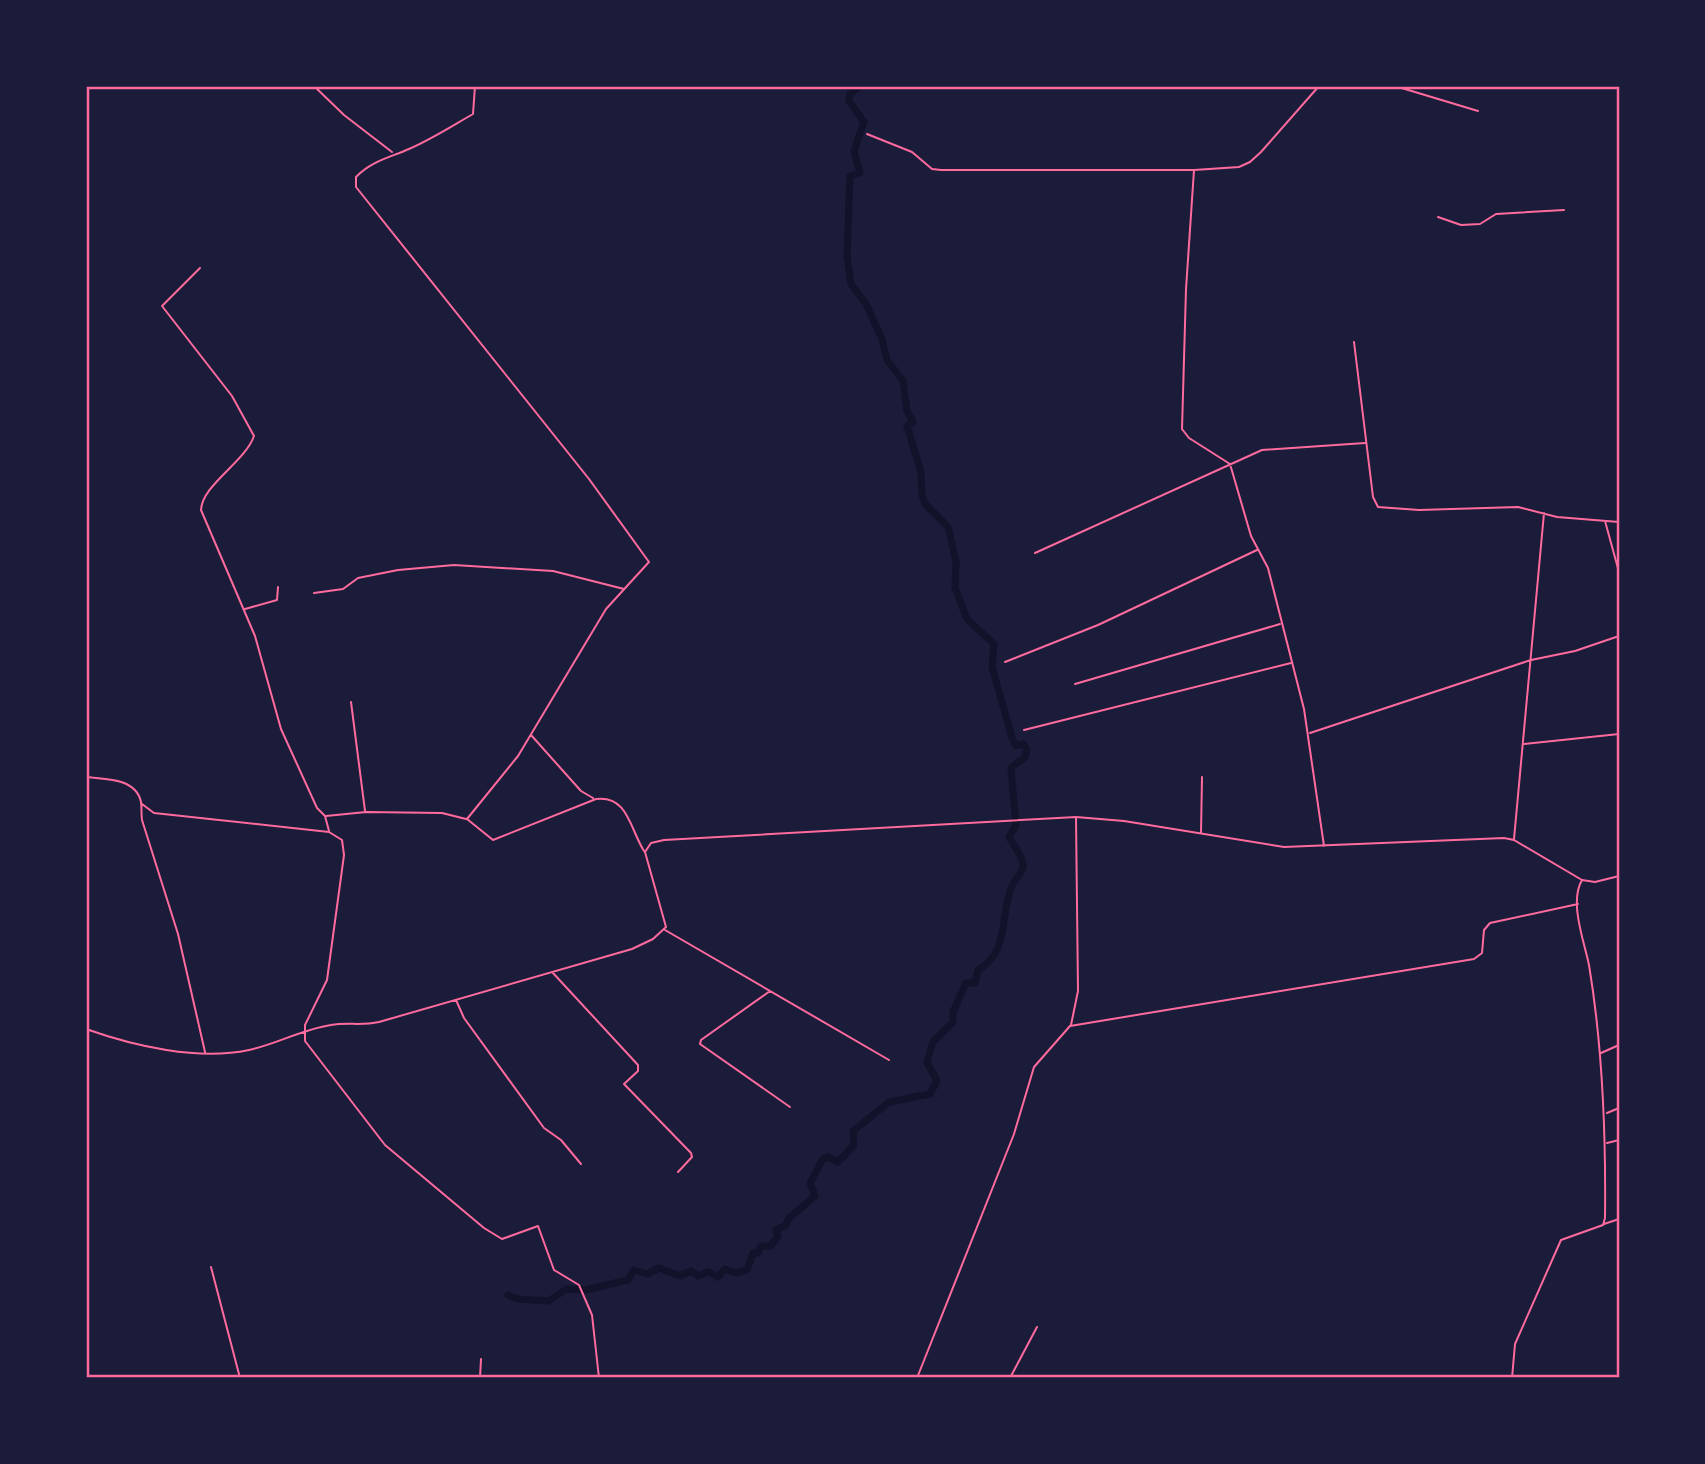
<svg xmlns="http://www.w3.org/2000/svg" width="1705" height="1464" font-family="'Space Grotesk',sans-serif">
  <rect width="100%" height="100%" fill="#1b1b3a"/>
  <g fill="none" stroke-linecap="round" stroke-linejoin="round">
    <!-- river -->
    <path stroke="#12122b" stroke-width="7" d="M 508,1295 L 518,1299 L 549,1301 L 566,1289 L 585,1290 L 628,1280 L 634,1270 L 647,1274 L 659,1268 L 680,1276 L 691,1271 L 698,1276 L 708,1272 L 718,1277 L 725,1269 L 736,1273 L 747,1270 L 753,1253 L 758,1253 L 761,1246 L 771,1246 L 778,1236 L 776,1230 L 786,1225 L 788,1219 L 815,1196 L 810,1183 L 823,1159 L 828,1157 L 838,1162 L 854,1145 L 853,1131 L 889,1102 L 930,1094 L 937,1081 L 927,1062 L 933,1042 L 953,1022 L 953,1012 L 966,983 L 975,983 L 978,970 C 1010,952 999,917 1012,886 C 1014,880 1022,874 1023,867 C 1025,859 1013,845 1009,837 L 1016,825 L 1011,768 L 1025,757 L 1027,749 L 1023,744 L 1016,746 L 1012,738 L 992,667 L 994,644 L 967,619 L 955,588 L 956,561 L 948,527 L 925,504 L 922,495 L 921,472 L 907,426 L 913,422 L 907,411 L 903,381 L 887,360 L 882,339 L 866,304 L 851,284 L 847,257 L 850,176 L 860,173 L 854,151 L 864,122 L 849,101 L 850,94 L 860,86"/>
    <!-- minor -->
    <path stroke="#ff6b9d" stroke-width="2" d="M 314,86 L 344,115 L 392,152
      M 475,86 L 473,114 C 452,126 432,139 409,149 C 391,157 371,161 356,177 L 356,187 L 589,479 L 649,562 L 606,609 L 518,756 L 467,819 L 493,840 L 596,799 C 628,795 630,829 644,851
      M 1395,86 L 1478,111
      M 867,134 L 912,152 L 932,169 L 941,170 L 1194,170 L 1239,167 L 1250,162 L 1261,152 L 1319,86
      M 1194,170 L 1186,289 L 1182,429 L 1189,438 L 1230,464 L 1251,536 L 1268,568 L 1304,709 L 1324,846
      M 1438,217 L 1461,225 L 1480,224 L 1496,214 L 1564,210
      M 200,268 L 162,306 L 232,396 L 254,436 C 245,462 202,485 201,510 L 255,636 L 281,729 L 317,808 L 325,816 L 329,831
      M 1354,342 L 1373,497 L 1378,507 L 1419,510 L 1518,507 L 1557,517 L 1619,522
      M 1605,521 L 1619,572
      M 1035,553 L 1262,450 L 1365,443
      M 314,593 L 343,589 L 358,578 L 398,570 L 454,565 L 553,571 L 624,589
      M 245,609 L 277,600 L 278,587
      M 1005,662 L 1098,625 L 1257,550
      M 1075,684 L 1280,624
      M 351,702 L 365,811
      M 1024,730 L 1291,663
      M 1310,733 L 1531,660 L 1575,651 L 1619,636
      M 531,735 L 581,791 L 593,798
      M 1523,744 L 1619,734
      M 86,777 C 105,779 136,778 141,802 C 142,808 141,814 142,820 L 178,934 L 205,1052
      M 142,804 L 154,813 L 329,832 L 342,840 L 344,855 L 327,980 L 305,1025 L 305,1041 L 385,1145 L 484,1228 L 502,1239 L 538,1226 L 554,1270 L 579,1285 L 592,1315 L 599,1378
      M 326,816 L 366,812 L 442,813 L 466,819
      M 1201,833 L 1202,777
      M 1514,839 L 1544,513
      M 665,930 L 889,1060
      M 553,973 L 638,1065 L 638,1071 L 624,1084 L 691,1153 L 692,1157 L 678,1172
      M 770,991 L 701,1040 L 700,1044 L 790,1107
      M 456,1000 L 464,1018 L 544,1128 L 561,1140 L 581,1164
      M 1071,1025 L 1078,991 L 1076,818
      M 86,1029 C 134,1046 198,1061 249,1050 C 277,1044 303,1029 331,1025 C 348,1022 361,1026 379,1022 L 632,949 L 653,939 L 666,927 L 645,852 L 651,843 L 664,840 L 1076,817 L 1124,821 L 1284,847 L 1504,838 L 1514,840 L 1582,880 L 1595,882 L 1619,876
      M 1601,1053 L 1619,1045
      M 1607,1113 L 1619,1108
      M 1607,1143 L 1619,1140
      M 1604,1224 L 1619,1219
      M 211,1267 L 240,1378
      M 480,1378 L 481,1359
      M 917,1378 L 1014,1134 L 1034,1067 L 1070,1026 L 1474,959 L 1482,953 L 1484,930 L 1490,923 L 1578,904
      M 1010,1378 L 1037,1327
      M 1512,1378 L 1515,1344 L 1561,1240 L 1603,1225 L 1605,1218 C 1606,1133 1603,1049 1589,965 C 1584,941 1569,902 1582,880"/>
  </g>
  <!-- border -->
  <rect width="1705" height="1464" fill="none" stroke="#1b1b3a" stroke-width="175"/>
  <rect x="88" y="88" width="1530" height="1288" fill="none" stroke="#ff6b9d" stroke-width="2.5"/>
</svg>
